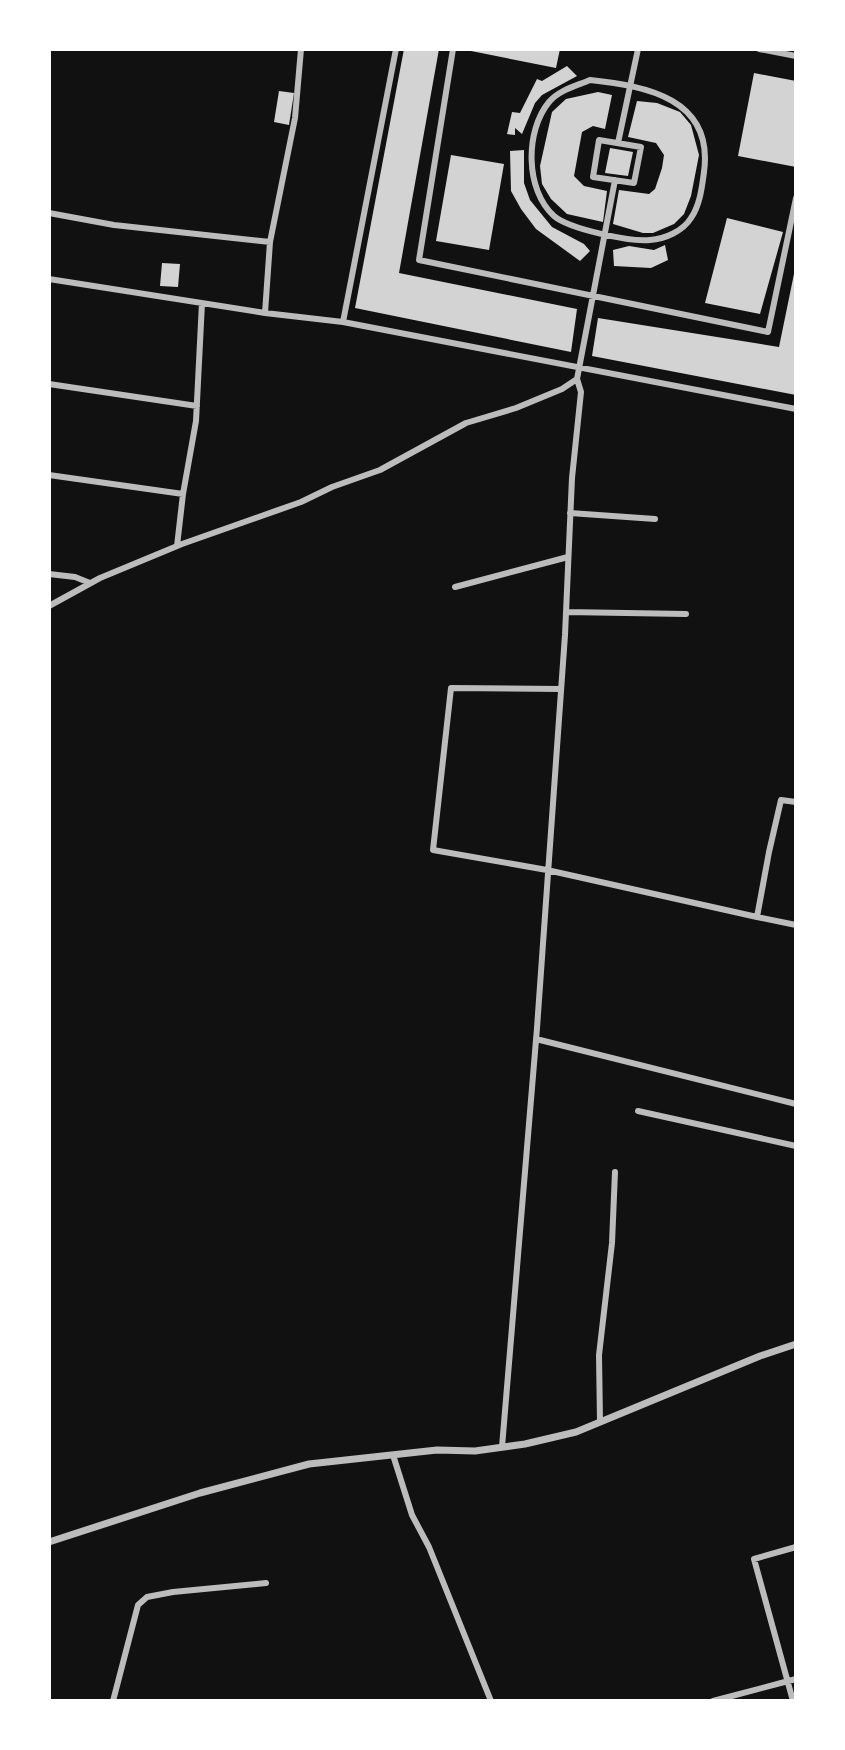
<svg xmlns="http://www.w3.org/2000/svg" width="845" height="1750" font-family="'Zilla Slab',serif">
  <rect width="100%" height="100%" fill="#111"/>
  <!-- building -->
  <path fill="#d3d3d3" d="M 404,49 L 439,49 L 399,273 L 577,309 L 571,352 L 355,308 Z
    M 461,49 L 560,49 L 556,68 Z
    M 567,66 L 577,76 L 542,95 L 535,103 L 522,134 L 515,128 L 515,135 L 507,134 L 512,112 L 520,113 L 537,79 L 542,81 Z
    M 754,73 L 796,81 L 796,167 L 738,156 Z
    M 279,91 L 294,93 L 289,125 L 274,122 Z
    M 598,92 L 612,95 L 605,129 L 593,126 L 582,132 L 574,176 L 584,186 L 607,191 L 603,222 L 567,214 L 551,199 L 542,184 L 540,166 L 552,112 L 566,99 Z
    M 637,101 L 657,103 L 680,112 L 691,125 L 699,155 L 691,196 L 684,214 L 674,224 L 653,233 L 643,233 L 613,224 L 619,190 L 649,194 L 655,189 L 662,168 L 664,155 L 656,143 L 628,137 Z
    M 610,148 L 633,152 L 628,176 L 605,173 Z
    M 524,150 L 524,183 L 530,200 L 552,227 L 584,244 L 590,251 L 580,261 L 536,229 L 521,209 L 511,191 L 510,151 Z
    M 451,155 L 504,164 L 489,250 L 436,241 Z
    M 727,218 L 783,232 L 760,314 L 705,303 Z
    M 665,245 L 668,260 L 651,268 L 614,266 L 613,250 L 629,246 L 654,250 Z
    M 162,263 L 180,264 L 178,287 L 160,286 Z
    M 795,269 L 796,395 L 592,356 L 598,318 L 779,347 Z"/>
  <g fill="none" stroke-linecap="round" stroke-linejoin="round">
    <!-- minor -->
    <path stroke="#bcbcbc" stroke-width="6" d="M 396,49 L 343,322 L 796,409
      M 453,49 L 419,260 L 768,332 L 796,198
      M 759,49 L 796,56
      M 590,80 C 647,86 714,99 704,172 C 702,187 700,205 691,218 C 683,231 665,239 650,240 C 630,242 569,229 554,216 C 525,190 525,131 549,102 C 559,90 576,86 590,80 Z
      M 599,140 L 641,147 L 634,183 L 593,177 Z
      M 618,143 L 638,49
      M 49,213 L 114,225 L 270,242 L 295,118 L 301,49
      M 49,279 L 265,313 L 270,242
      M 265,313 L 343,322
      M 49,384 L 197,406
      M 49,475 L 183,494 L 196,421 L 202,303
      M 570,513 L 655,519
      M 177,546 L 183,494
      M 49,574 L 75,577 L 90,583
      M 455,587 L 568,557
      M 49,606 L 100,578 L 182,544 L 301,502 L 332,487 L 380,470 L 466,423 L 516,408 L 562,389 L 577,379 L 615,180
      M 566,612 L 686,614
      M 561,689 L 451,688 L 433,850 L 547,870 L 757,917 L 769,852 L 781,800 L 796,802
      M 757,917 L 796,925
      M 536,1039 L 796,1104
      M 638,1111 L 796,1146
      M 600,1422 L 599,1355 L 612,1243 L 615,1172
      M 502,1447 L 537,1028 L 565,635 L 572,478 L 581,392 L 577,379
      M 393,1455 L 412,1515 L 429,1547 L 491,1701
      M 113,1701 L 138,1605 L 147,1597 L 173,1592 L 266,1583
      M 713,1701 L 796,1679
      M 793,1701 L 754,1559 L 796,1547"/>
    <!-- tertiary -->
    <path stroke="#bcbcbc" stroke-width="7" d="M 49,1542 L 200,1493 L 309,1464 L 437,1450 L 475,1451 L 525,1444 L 576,1432 L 760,1356 L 796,1344"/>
  </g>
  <!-- border -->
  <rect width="845" height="1750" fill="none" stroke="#ffffff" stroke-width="102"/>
</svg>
